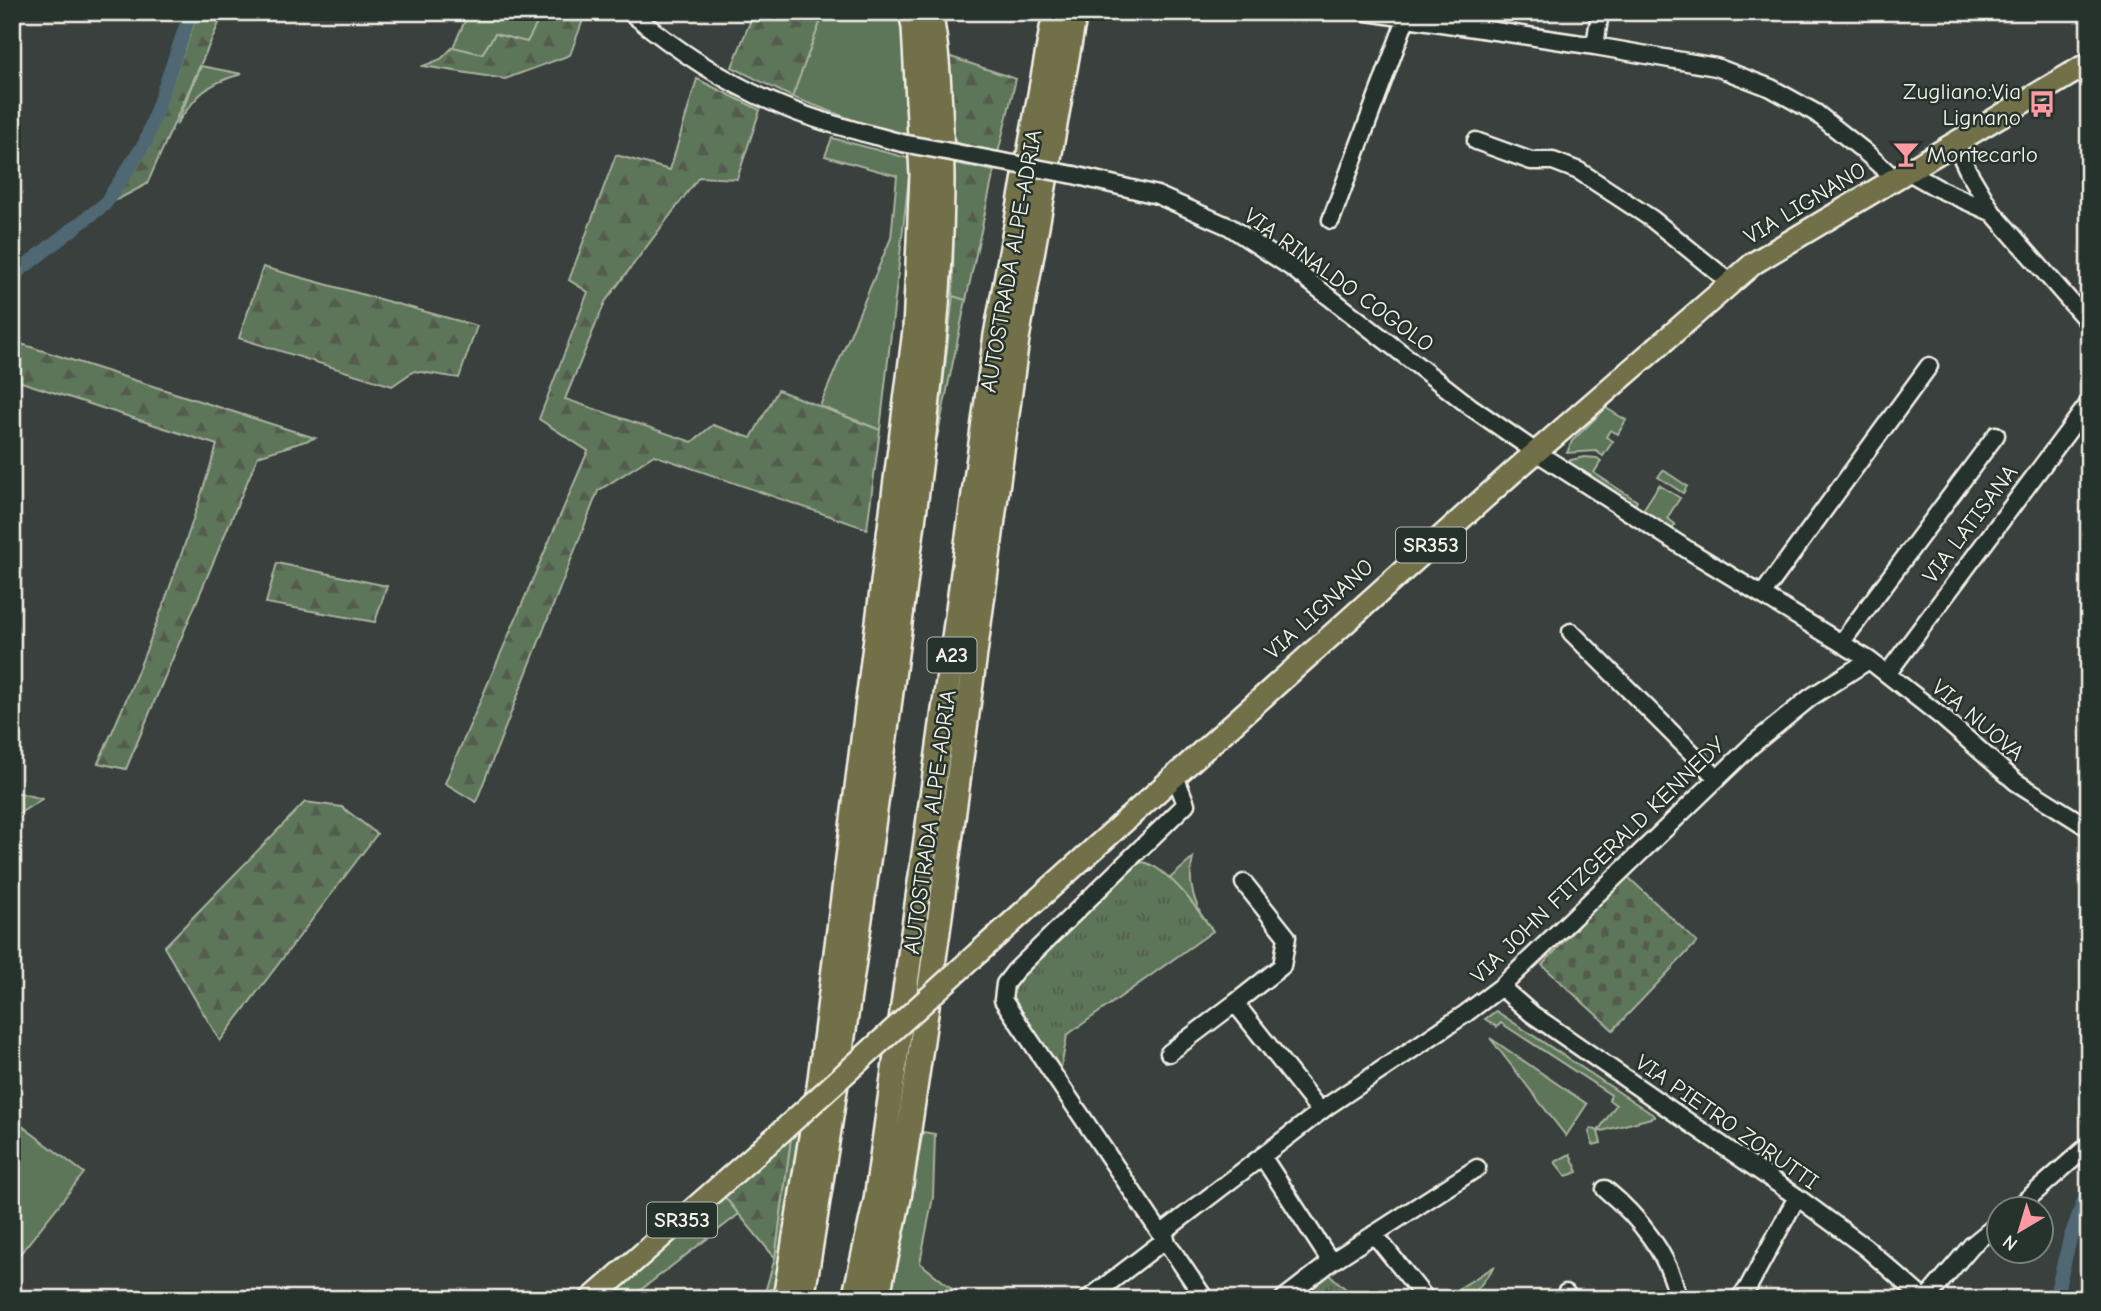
<svg xmlns="http://www.w3.org/2000/svg" width="2101" height="1311" font-family="'Comic Neue',sans-serif">
  <defs>
    <pattern id="forest-firs" width="22" height="20" patternUnits="userSpaceOnUse" patternTransform="scale(1.75)"><rect width="22" height="20" fill="#5d7458"/><path d="M5 1l3.5 6h-7zM16 11l3.5 6h-7z" fill="#525c4e"/></pattern>
    <pattern id="cemetery-stones" width="16" height="16" patternUnits="userSpaceOnUse" patternTransform="scale(1.75)"><rect width="16" height="16" fill="#5d7458"/><path d="M2 7V4a2 2 0 0 1 4 0v3zM10 15v-3a2 2 0 0 1 4 0v3z" fill="#525c4e"/></pattern>
    <pattern id="park-tufts" width="24" height="20" patternUnits="userSpaceOnUse" patternTransform="scale(1.75)"><rect width="24" height="20" fill="#5d7458"/><path d="M3 7l-1-3M5 7V3M7 7l1-3M15 17l-1-3M17 17v-4M19 17l1-3" fill="none" stroke="#525c4e"/></pattern>
  </defs>
  <rect width="100%" height="100%" fill="#39403d"/>
  <filter id="ink" filterUnits="userSpaceOnUse"><feTurbulence type="fractalNoise" baseFrequency=".0143" numOctaves="2"/><feDisplacementMap in="SourceGraphic" scale="14" xChannelSelector="R" yChannelSelector="G"/><feConvolveMatrix kernelMatrix="1 2 1 2 8 2 1 2 1" color-interpolation-filters="sRGB"/></filter>
  <g filter="url(#ink)">
    <!-- grass -->
    <path fill="#5d7458" stroke="#a8b2a0" stroke-width="2" d="M 469,12 L 543,12 L 527,43 L 495,34 L 482,54 L 453,47 Z
      M 824,12 L 900,12 L 911,114 L 911,137 L 859,122 L 792,97 Z
      M 201,66 L 242,74 C 206,83 196,96 176,125 Z
      M 832,138 L 911,159 L 880,430 L 820,406 L 891,238 L 897,176 L 825,156 Z
      M 953,296 L 966,300 L 937,438 Z
      M 1606,408 L 1626,420 L 1618,434 L 1610,430 L 1606,437 L 1613,441 L 1603,456 L 1596,451 L 1567,453 L 1572,441 Z
      M 1584,457 L 1597,458 L 1601,461 L 1594,473 L 1637,501 L 1633,508 L 1571,468 L 1567,461 Z
      M 1663,470 L 1687,486 L 1683,493 L 1658,477 Z
      M 1659,485 L 1680,498 L 1667,518 L 1675,524 L 1670,532 L 1641,513 Z
      M 12,791 L 42,799 L 12,818 Z
      M 1193,858 C 1188,880 1192,895 1201,915 L 1169,879 Z
      M 1496,1011 L 1655,1116 L 1655,1117 L 1598,1132 L 1601,1143 L 1593,1145 L 1589,1132 L 1591,1128 L 1598,1131 L 1616,1105 L 1609,1100 L 1611,1095 L 1501,1023 L 1497,1027 L 1485,1019 Z
      M 1490,1038 L 1587,1104 L 1566,1136 Z
      M 12,1099 L 22,1107 L 13,1119 L 84,1173 L 12,1264 Z
      M 806,1125 L 777,1285 L 774,1299 L 763,1299 L 775,1258 L 791,1138 Z
      M 923,1132 L 935,1134 L 933,1197 L 920,1263 L 965,1299 L 889,1299 L 898,1264 Z
      M 1570,1154 L 1578,1172 L 1566,1176 L 1555,1162 Z
      M 724,1196 L 739,1214 L 629,1299 L 605,1299 Z"/>
    <!-- forest -->
    <path fill="url(#forest-firs)" stroke="#a8b2a0" stroke-width="2" d="M 198,12 L 224,12 L 147,184 L 109,204 L 149,148 Z
      M 543,12 L 586,12 L 570,55 L 505,79 L 423,66 L 441,59 L 453,47 L 482,54 L 495,34 L 527,42 Z
      M 754,12 L 824,12 L 792,97 L 732,67 Z
      M 945,55 L 1016,79 L 998,153 L 950,141 Z
      M 697,79 L 760,110 L 737,179 L 699,177 L 605,302 L 565,399 L 692,442 L 713,425 L 751,438 L 778,390 L 880,430 L 867,529 L 654,455 L 598,491 L 476,802 L 445,783 L 588,451 L 539,419 L 588,292 L 569,280 L 616,155 L 670,170 Z
      M 954,163 L 994,171 L 966,300 L 953,296 Z
      M 263,267 L 477,326 L 459,378 L 414,371 L 392,386 L 239,338 Z
      M 12,341 L 315,438 L 258,456 L 126,769 L 98,763 C 146,661 183,554 217,445 L 12,379 Z
      M 277,563 L 387,586 L 375,622 L 266,603 Z
      M 305,802 L 342,807 L 377,834 L 220,1041 L 164,947 Z
      M 791,1138 L 775,1258 L 724,1196 Z"/>
    <!-- cemetery -->
    <path fill="url(#cemetery-stones)" stroke="#a8b2a0" stroke-width="2" d="M 1626,875 L 1697,942 L 1613,1030 L 1542,965 Z"/>
    <!-- park -->
    <path fill="url(#park-tufts)" stroke="#a8b2a0" stroke-width="2" d="M 1143,862 C 1170,869 1197,909 1213,931 L 1067,1035 L 1060,1074 L 1014,1009 C 1009,992 1013,985 1024,973 L 1134,865 Z
      M 1495,1266 L 1470,1299 L 1442,1299 Z
      M 1329,1274 L 1357,1299 L 1298,1299 Z"/>
    <g fill="none" stroke-linecap="round" stroke-linejoin="round">
      <!-- canal -->
      <path stroke="#4f6773" stroke-width="14" d="M 12,276 L 105,204 L 145,143 L 191,12
        M 2055,1299 L 2070,1239 L 2089,1186"/>
      <defs>
        <path id="minor" d="M 630,12 C 676,50 729,85 784,107 C 822,123 862,132 902,143
          M 1367,12 L 1595,46 L 1716,67 L 1771,88 L 1816,113 L 1864,151 L 1895,179
          M 1595,46 L 1600,12
          M 1476,141 L 1531,161 L 1553,161 L 1579,171 L 1652,219 L 1731,283
          M 1955,143 L 1968,171 L 1993,213 L 2089,323
          M 956,153 L 998,161
          M 1907,171 L 1939,189 L 1993,213
          M 1074,175 L 1157,195 L 1230,227 L 1292,268 L 1471,407 L 1536,452 L 1688,550 L 1869,660 L 1943,718 L 2016,782 L 2089,828
          M 1331,220 L 1406,19
          M 1762,595 L 1929,366
          M 1571,632 L 1717,778
          M 1841,643 L 1996,435
          M 1887,674 L 2089,403
          M 1175,776 L 1186,804 L 1015,971 L 1005,984 L 1003,1000 L 1205,1299
          M 1501,987 L 1532,1014 L 1797,1197 L 1865,1247 L 1924,1299
          M 1235,1003 L 1282,966 L 1287,937 L 1244,883
          M 1169,1053 L 1235,1003 L 1320,1111
          M 1262,1156 L 1331,1262 L 1283,1299
          M 1605,1189 C 1638,1216 1670,1255 1678,1299
          M 2015,1210 L 2089,1145
          M 1162,1233 L 1329,1105 L 1465,1014 L 1501,987 L 1752,745 L 1811,697 L 1869,660
          M 1374,1234 L 1426,1299
          M 1331,1262 L 1477,1168
          M 1566,1293 L 1569,1299
          M 1088,1299 L 1166,1239
          M 1738,1299 L 1746,1291 L 1797,1197
          M 1926,1299 L 1972,1245 L 2000,1222"/>
        <path id="major" d="M 979,952 L 1511,474 L 1754,263 L 2089,63
          M 591,1299 L 772,1140"/>
        <path id="highway" d="M 785,1299 L 819,1087 L 915,330 L 922,175 L 914,27 L 911,12
          M 802,1299 C 842,1059 875,818 906,577 C 925,428 947,279 941,129 C 939,91 938,50 930,12
          M 854,1299 L 876,1200 L 996,335 L 1055,12
          M 877,1299 L 899,1198 L 938,931 L 1017,339 L 1075,12"/>
      </defs>
      <!-- minor casing -->
      <use href="#minor" stroke="#f4f1e8" stroke-width="21"/>
      <!-- major casing -->
      <use href="#major" stroke="#f4f1e8" stroke-width="26"/>
      <!-- highway casing -->
      <use href="#highway" stroke="#f4f1e8" stroke-width="28"/>
      <!-- minor -->
      <use href="#minor" stroke="#26332d" stroke-width="16"/>
      <!-- major -->
      <use href="#major" stroke="#71704a" stroke-width="21"/>
      <!-- highway -->
      <use href="#highway" stroke="#71704a" stroke-width="23"/>
      <defs>
        <path id="minor-bridge" d="M 902,143 L 956,153
          M 998,161 L 1074,175"/>
        <path id="major-bridge" d="M 772,1140 L 979,952"/>
      </defs>
      <!-- minor-bridge casing -->
      <use href="#minor-bridge" stroke="#f4f1e8" stroke-width="21" stroke-linecap="butt"/>
      <!-- major-bridge casing -->
      <use href="#major-bridge" stroke="#f4f1e8" stroke-width="26" stroke-linecap="butt"/>
      <!-- minor-bridge -->
      <use href="#minor-bridge" stroke="#26332d" stroke-width="16"/>
      <!-- major-bridge -->
      <use href="#major-bridge" stroke="#71704a" stroke-width="21"/>
    </g>
  </g>
  <!-- icons -->
  <defs>
    <symbol id="bus-bare" viewBox="-9 -9 18 18"><path d="M-5-6H5V4H4V6H2V4H-2V6H-4V4H-5ZM-3.5-4V0h7V-4ZM-3.5 1.2v1.5H-2V1.2ZM2 1.2v1.5H3.5V1.2Z" fill="#ff9aa2" stroke="#26332d" stroke-width="2.5" paint-order="stroke"/></symbol>
    <symbol id="bar-bare" viewBox="-9 -9 18 18"><path d="M-6-5H6L.8 .8V4.5H3.5V6h-7V4.5H-.8V.8Z" fill="#ff9aa2" stroke="#26332d" stroke-width="2.5" paint-order="stroke"/></symbol>
  </defs>
  <g fill-rule="evenodd">
    <use href="#bus-bare" x="2023" y="85" width="38" height="38"/>
    <use href="#bar-bare" x="1887" y="135" width="38" height="38"/>
  </g>
  <g text-anchor="middle" dominant-baseline="central" stroke-width="5" stroke-linejoin="round" paint-order="stroke">
    <!-- shield labels -->
    <g fill="#26332d" stroke="#b6b8b0" stroke-width="2">
      <rect x="1396" y="527.5" width="70" height="35" rx="5"/>
      <rect x="927.5" y="637.5" width="49" height="35" rx="5"/>
      <rect x="647" y="1202.5" width="70" height="35" rx="5"/>
    </g>
    <g font-size="21" font-weight="bold" fill="#f4f1e8">
      <text x="1431" y="545">SR353</text>
      <text x="952" y="655">A23</text>
      <text x="682" y="1220">SR353</text>
    </g>
    <!-- poi labels -->
    <g font-size="23" fill="#f4f1e8" stroke="#26332d" text-anchor="end">
      <text x="2021" y="91">Zugliano:Via<tspan x="2021" dy="26">Lignano</tspan></text>
      <text x="1927" y="154" text-anchor="start">Montecarlo</text>
    </g>
    <!-- street labels -->
    <g font-size="23" fill="#f4f1e8" stroke="#26332d">
      <text transform="translate(1805 203) rotate(-31)">VIA LIGNANO</text>
      <text transform="translate(1011 261) rotate(-80)">AUTOSTRADA ALPE-ADRIA</text>
      <text transform="translate(1339 280) rotate(36)">VIA RINALDO COGOLO</text>
      <text transform="translate(1970 524) rotate(-53)">VIA LATISANA</text>
      <text transform="translate(1319 609) rotate(-42)">VIA LIGNANO</text>
      <text transform="translate(1978 720) rotate(40)">VIA NUOVA</text>
      <text transform="translate(930 822) rotate(-82)">AUTOSTRADA ALPE-ADRIA</text>
      <text transform="translate(1598 860) rotate(-44)">VIA JOHN FITZGERALD KENNEDY</text>
      <text transform="translate(1727 1122) rotate(35)">VIA PIETRO ZORUTTI</text>
    </g>
  </g>
  <!-- margin -->
  <rect width="2101" height="1311" fill="none" stroke="#26332d" stroke-width="42"/>
  <rect x="21" y="21" width="2059" height="1269" fill="none" stroke="#f4f1e8" stroke-width="2.5" filter="url(#ink)"/>
  <!-- north arrow -->
  <g transform="translate(2020 1230) rotate(218)"><circle r="33" fill="#26332d" stroke="#787f78" stroke-width="2"/>
  <path d="M0-5L12 26L0 18L-12 26Z" fill="#ff9aa2"/>
  <text y="-10" font-size="19" font-weight="bold" text-anchor="middle" fill="#f4f1e8">N</text>
  </g>
</svg>
